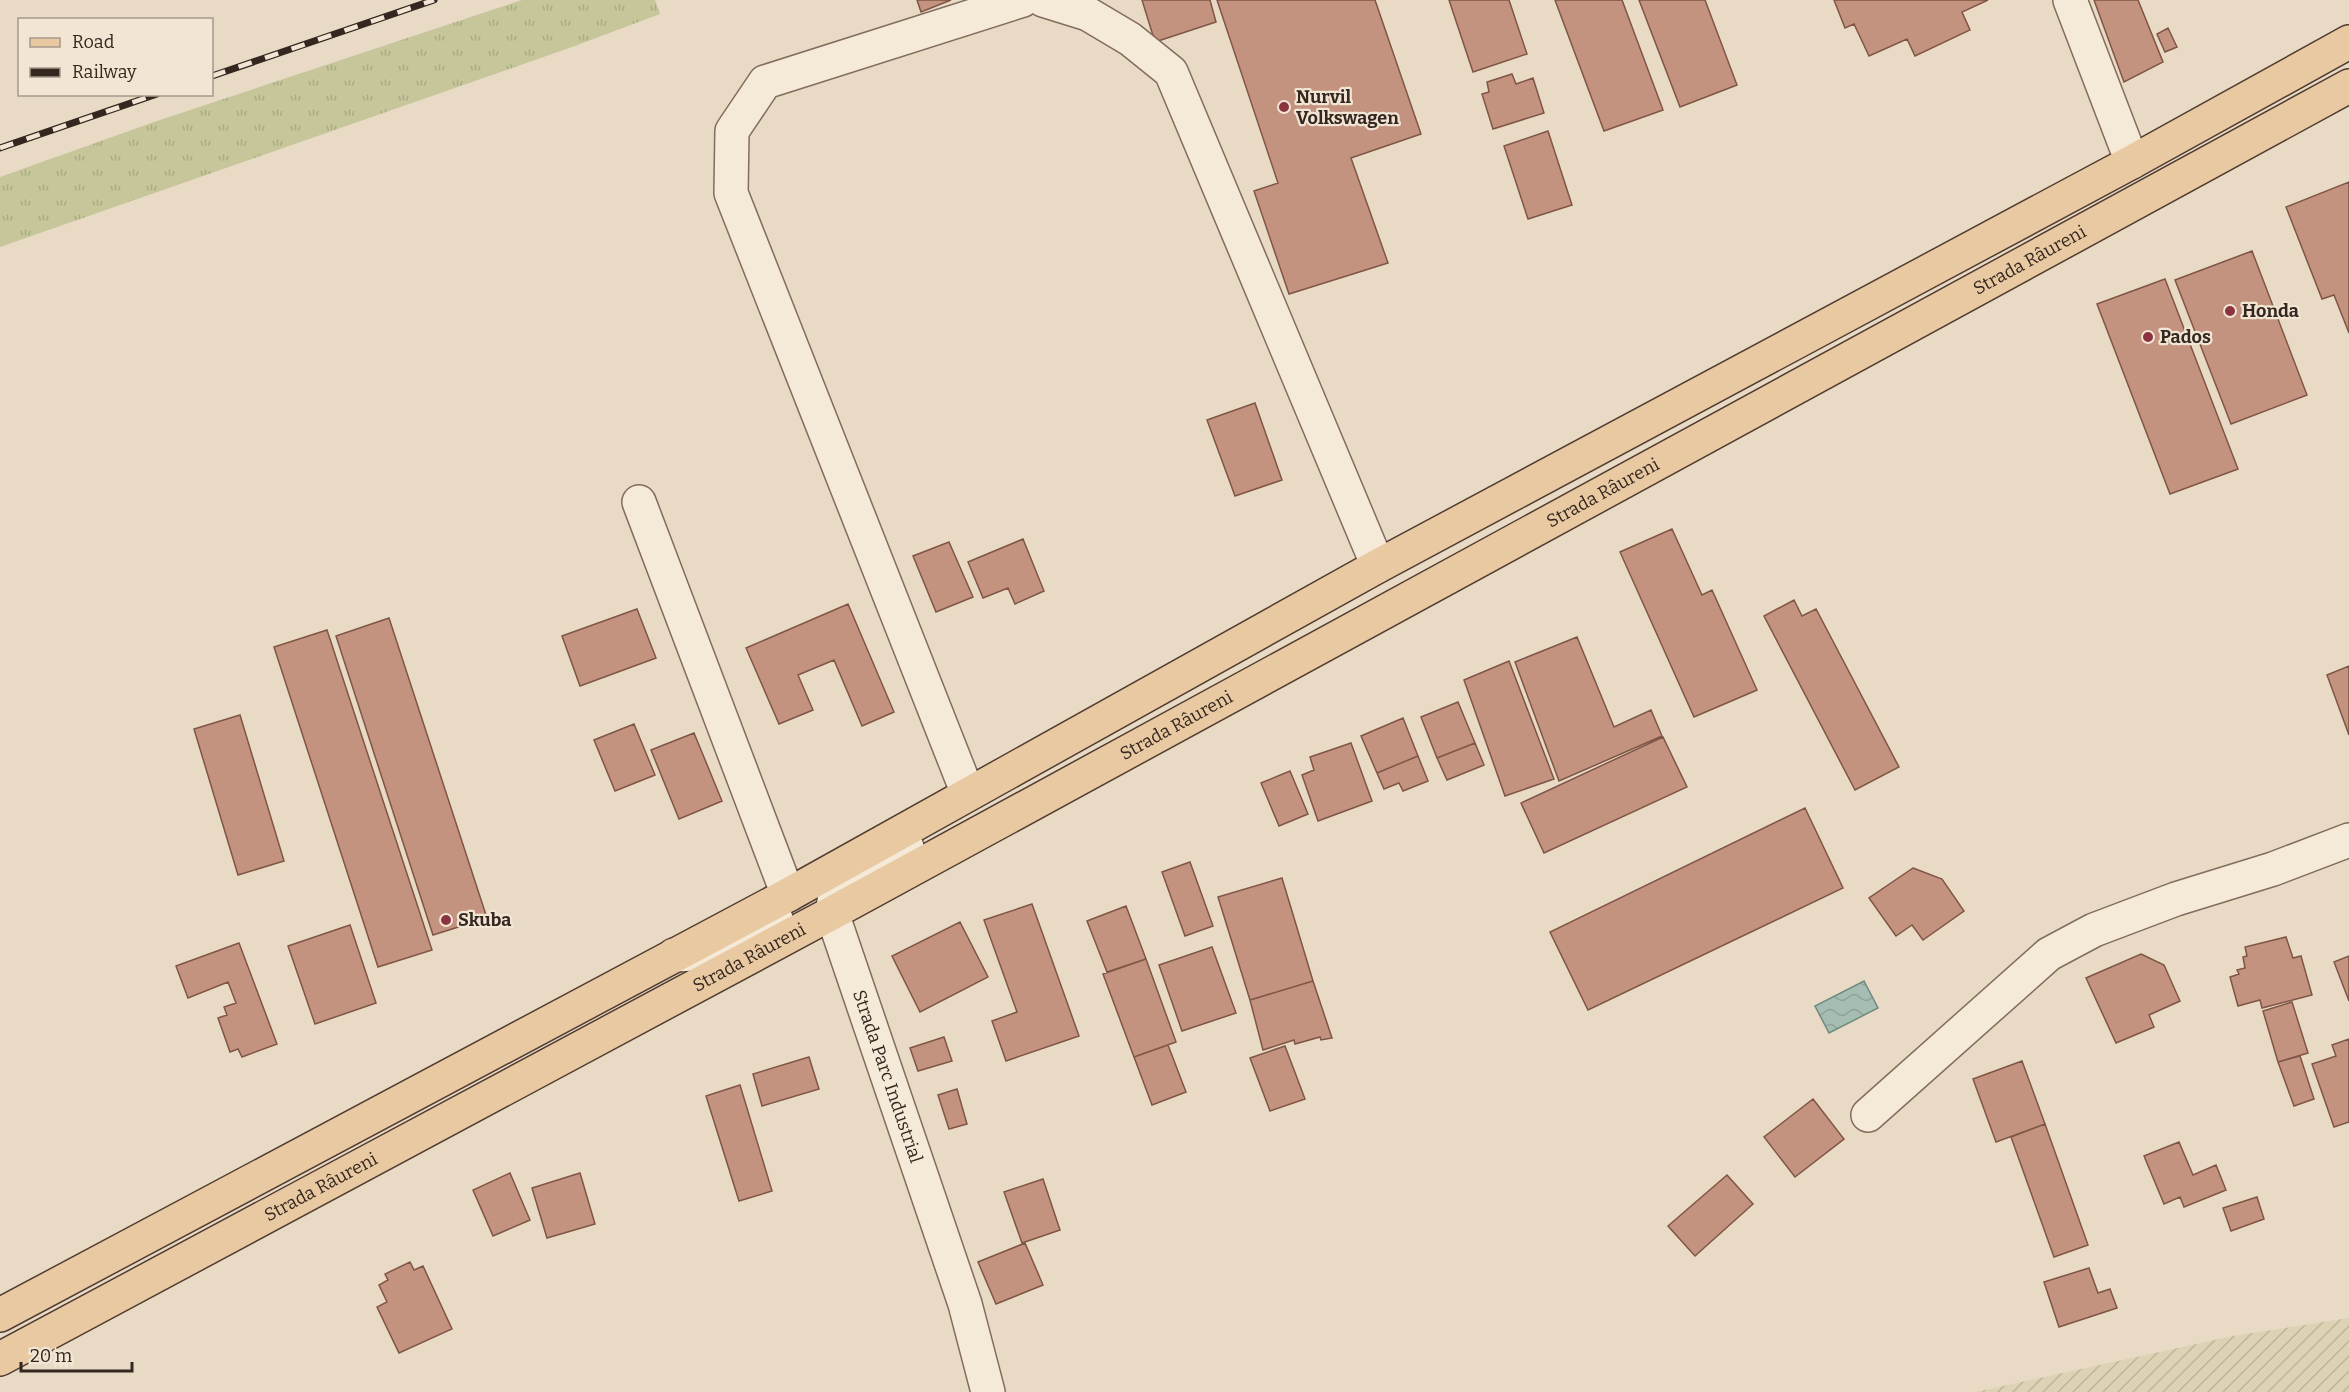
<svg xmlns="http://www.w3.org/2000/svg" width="2349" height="1392" font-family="Bitter,serif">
  <defs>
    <pattern id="farmland-furrows" width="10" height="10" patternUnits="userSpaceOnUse" patternTransform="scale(1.5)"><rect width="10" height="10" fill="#ded2b4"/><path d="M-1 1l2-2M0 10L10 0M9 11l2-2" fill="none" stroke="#bfb49a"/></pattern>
    <pattern id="grass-tufts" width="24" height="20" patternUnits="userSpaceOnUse" patternTransform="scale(1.5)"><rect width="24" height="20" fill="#c6c69a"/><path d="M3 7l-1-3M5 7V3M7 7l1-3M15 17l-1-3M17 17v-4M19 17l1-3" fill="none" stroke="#abaa84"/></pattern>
    <pattern id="water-waves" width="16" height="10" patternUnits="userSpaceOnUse" patternTransform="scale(1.5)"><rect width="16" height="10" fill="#a6bdb4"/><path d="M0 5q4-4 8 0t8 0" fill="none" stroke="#90a29a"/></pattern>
  </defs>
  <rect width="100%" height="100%" fill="#e9dac5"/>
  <!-- farmland -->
  <path fill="url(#farmland-furrows)" d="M 2349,1318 L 2349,1392 L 1975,1392 L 2233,1336 Z"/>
  <!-- grass -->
  <path fill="url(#grass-tufts)" d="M 522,0 L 655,0 L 660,14 L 572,47 L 0,247 L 0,177 L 154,122 Z"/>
  <!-- water -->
  <path fill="url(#water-waves)" stroke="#6e8a80" stroke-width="1.5" d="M 1864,981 L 1878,1008 L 1829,1033 L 1815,1006 Z"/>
  <!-- building -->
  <path fill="#c3937f" stroke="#7f5546" stroke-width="1.5" d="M 917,0 L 951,0 L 921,12 Z
    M 1142,0 L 1210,0 L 1216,22 L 1155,42 Z
    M 1217,0 L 1375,0 L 1421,134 L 1351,158 L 1388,263 L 1289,294 L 1254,191 L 1278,183 Z
    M 1449,0 L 1509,0 L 1527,54 L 1473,72 Z
    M 1555,0 L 1622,0 L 1663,110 L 1604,131 Z
    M 1639,0 L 1705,0 L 1737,85 L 1680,107 Z
    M 1834,0 L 1988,0 L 1962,12 L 1970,30 L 1915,56 L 1907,39 L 1869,56 L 1854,24 L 1845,28 Z
    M 2094,0 L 2138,0 L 2163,62 L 2124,82 Z
    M 2168,28 L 2177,47 L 2165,52 L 2157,34 Z
    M 1512,74 L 1516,84 L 1533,78 L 1544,113 L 1493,129 L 1482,94 L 1489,92 L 1487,82 Z
    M 1548,131 L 1572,205 L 1528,219 L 1504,146 Z
    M 2349,182 L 2349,333 L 2334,295 L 2322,299 L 2286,207 Z
    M 2252,251 L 2307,395 L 2231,424 L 2175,280 Z
    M 2165,279 L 2238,469 L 2170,494 L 2097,304 Z
    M 1255,403 L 1282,480 L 1235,496 L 1207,420 Z
    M 1672,529 L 1702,595 L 1712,590 L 1757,690 L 1694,717 L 1620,552 Z
    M 1023,539 L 1044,591 L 1015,604 L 1008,588 L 983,598 L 968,562 Z
    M 949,542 L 973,597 L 936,612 L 913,556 Z
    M 1794,600 L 1802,616 L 1816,609 L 1899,767 L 1855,790 L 1764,616 Z
    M 848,604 L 894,712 L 862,726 L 834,660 L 798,675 L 813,710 L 779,724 L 746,648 Z
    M 637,609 L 656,658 L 580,686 L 562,636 Z
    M 389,618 L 487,918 L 433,935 L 336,636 Z
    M 327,630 L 432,950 L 378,967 L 274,647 Z
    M 1577,637 L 1614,727 L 1651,710 L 1662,736 L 1559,781 L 1515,662 Z
    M 1509,661 L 1554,779 L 1505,796 L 1464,680 Z
    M 2349,666 L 2349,735 L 2327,675 Z
    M 1458,702 L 1475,743 L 1437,758 L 1421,717 Z
    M 240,715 L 284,861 L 238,875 L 194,729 Z
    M 1403,718 L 1418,756 L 1377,773 L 1361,736 Z
    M 634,724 L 655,775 L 615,791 L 594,740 Z
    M 694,733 L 722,801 L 679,819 L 651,750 Z
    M 1663,737 L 1687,787 L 1544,853 L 1521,803 Z
    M 1351,743 L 1372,801 L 1318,821 L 1302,775 L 1314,770 L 1310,757 Z
    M 1475,743 L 1484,765 L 1447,780 L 1437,758 Z
    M 1418,756 L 1428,781 L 1403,791 L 1399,783 L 1384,789 L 1377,773 Z
    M 1290,771 L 1308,814 L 1279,826 L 1261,783 Z
    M 1805,808 L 1843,888 L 1588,1010 L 1550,932 Z
    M 1190,862 L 1213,926 L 1185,936 L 1162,872 Z
    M 1913,868 L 1942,879 L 1964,911 L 1923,940 L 1912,925 L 1896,936 L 1869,898 Z
    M 1282,878 L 1313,981 L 1250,1000 L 1218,897 Z
    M 1032,904 L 1079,1036 L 1006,1061 L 992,1021 L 1017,1012 L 984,920 Z
    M 1126,906 L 1146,959 L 1107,972 L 1087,921 Z
    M 960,922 L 988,977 L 920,1012 L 892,956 Z
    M 350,925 L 376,1003 L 315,1024 L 288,946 Z
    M 2286,937 L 2293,958 L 2301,956 L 2312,995 L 2262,1008 L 2260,1000 L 2238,1006 L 2230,977 L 2239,974 L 2237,970 L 2245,968 L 2243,957 L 2247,956 L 2245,947 Z
    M 239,943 L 277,1044 L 242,1057 L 238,1049 L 230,1052 L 218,1018 L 227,1015 L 224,1007 L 236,1003 L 228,982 L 188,998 L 176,966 Z
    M 1212,947 L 1236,1013 L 1182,1031 L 1159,965 Z
    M 2141,954 L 2164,965 L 2180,1001 L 2149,1015 L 2154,1027 L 2116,1043 L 2086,978 Z
    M 2349,956 L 2349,1001 L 2334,962 Z
    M 1146,959 L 1176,1042 L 1134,1057 L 1103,974 Z
    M 1313,981 L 1332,1038 L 1321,1040 L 1320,1037 L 1295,1044 L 1294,1040 L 1263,1050 L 1250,1000 Z
    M 2292,1002 L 2308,1053 L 2278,1062 L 2263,1011 Z
    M 944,1037 L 952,1061 L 918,1071 L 910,1048 Z
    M 2349,1039 L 2349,1122 L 2334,1127 L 2312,1064 L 2336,1056 L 2332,1045 Z
    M 1168,1045 L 1186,1092 L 1152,1105 L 1134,1057 Z
    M 1285,1046 L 1305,1099 L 1270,1111 L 1250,1058 Z
    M 2300,1056 L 2314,1099 L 2294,1106 L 2278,1062 Z
    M 809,1057 L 819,1089 L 762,1106 L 753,1074 Z
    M 2022,1061 L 2045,1124 L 1996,1142 L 1973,1079 Z
    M 740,1085 L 772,1191 L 739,1201 L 706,1096 Z
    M 957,1089 L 967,1124 L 949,1129 L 938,1095 Z
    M 1813,1099 L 1844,1139 L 1795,1177 L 1764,1137 Z
    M 2045,1124 L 2088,1245 L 2054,1257 L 2011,1137 Z
    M 2179,1142 L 2193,1175 L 2216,1165 L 2226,1190 L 2184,1207 L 2180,1197 L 2164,1204 L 2144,1156 Z
    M 510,1173 L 530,1220 L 493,1236 L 473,1190 Z
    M 580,1173 L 595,1224 L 547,1238 L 532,1188 Z
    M 1727,1175 L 1753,1204 L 1695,1256 L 1668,1226 Z
    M 1043,1179 L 1060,1230 L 1022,1243 L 1004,1192 Z
    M 2257,1197 L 2264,1219 L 2231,1231 L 2223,1208 Z
    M 1025,1243 L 1043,1285 L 996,1304 L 978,1262 Z
    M 410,1262 L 414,1270 L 423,1266 L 452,1329 L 399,1353 L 377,1307 L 387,1302 L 379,1285 L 388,1280 L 385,1274 Z
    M 2089,1268 L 2098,1293 L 2110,1289 L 2117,1308 L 2059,1327 L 2044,1282 Z"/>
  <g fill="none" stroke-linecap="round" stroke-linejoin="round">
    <defs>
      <g id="minor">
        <path d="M 1043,0 L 1088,14 L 1130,39 L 1171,72 L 1378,566"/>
        <path d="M 2070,0 L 2132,162"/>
        <path d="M 639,502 L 788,895"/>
        <path d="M 968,794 L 731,193 L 732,131 L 765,82 L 1023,0"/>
        <path id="s1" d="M 907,847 L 836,890 L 832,913 L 965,1304 L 988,1392"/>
        <path d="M 674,955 L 716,953 L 776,919"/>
        <path d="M 1868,1115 L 2049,954 L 2094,930 L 2176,899 L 2273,869 L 2349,840"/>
      </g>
      <g id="major">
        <path d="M 0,1315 L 788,895 L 1378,566 L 2132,162 L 2349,42"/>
        <path id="s2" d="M 0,1359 L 832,913 L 2349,86"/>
      </g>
    </defs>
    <!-- minor casing -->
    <use href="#minor" stroke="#826c5d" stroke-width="36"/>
    <!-- major casing -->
    <use href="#major" stroke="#513c31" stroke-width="36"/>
    <!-- minor -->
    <use href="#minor" stroke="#f5e9d8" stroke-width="33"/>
    <!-- major -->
    <use href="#major" stroke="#e9c9a1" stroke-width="33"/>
    <defs>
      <path id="rail" d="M 212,76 L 434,0
        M 0,148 L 157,94"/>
    </defs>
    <!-- rail casing -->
    <use href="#rail" stroke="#342720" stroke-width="7"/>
    <!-- rail -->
    <use href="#rail" stroke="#f2e5d4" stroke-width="4.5" stroke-dasharray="14" stroke-linecap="butt"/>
  </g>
  <!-- markers -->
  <g fill="#8b343f" stroke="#f2e5d4" stroke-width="2">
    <circle cx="1284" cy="107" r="6"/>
    <circle cx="2230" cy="311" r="6"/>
    <circle cx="2148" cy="337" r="6"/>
    <circle cx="446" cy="920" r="6"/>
  </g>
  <g text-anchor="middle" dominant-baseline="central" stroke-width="4.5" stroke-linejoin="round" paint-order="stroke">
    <!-- poi labels -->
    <g font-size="18" font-weight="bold" fill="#342720" stroke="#f2e5d4" text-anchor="start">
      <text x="1296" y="97">Nurvil<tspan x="1296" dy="21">Volkswagen</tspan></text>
      <text x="2242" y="311">Honda</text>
      <text x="2160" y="337">Pados</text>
      <text x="458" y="920">Skuba</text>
    </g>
    <!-- street labels -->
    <g font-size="18" fill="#342720" stroke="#f2e5d4">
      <text stroke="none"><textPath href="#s2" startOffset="2308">Strada Râureni</textPath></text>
      <text stroke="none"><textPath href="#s2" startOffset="1822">Strada Râureni</textPath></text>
      <text stroke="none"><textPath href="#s2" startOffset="1336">Strada Râureni</textPath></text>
      <text stroke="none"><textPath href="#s2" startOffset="850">Strada Râureni</textPath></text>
      <text stroke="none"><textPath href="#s1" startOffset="279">Strada Parc Industrial</textPath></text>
      <text stroke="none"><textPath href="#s2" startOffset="364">Strada Râureni</textPath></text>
    </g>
  </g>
  <!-- legend -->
  <rect x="18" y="18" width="195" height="78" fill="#f2e5d4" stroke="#a6998c" stroke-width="1.5"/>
  <rect x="30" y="38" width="30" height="9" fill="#e9c9a1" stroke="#a6998c" stroke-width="1.5"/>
  <text x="72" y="48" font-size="18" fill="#342720">Road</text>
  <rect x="30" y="68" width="30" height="9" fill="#342720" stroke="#a6998c" stroke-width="1.5"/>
  <text x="72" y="78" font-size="18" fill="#342720">Railway</text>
  <!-- scale -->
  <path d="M21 1362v9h111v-9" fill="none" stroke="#342720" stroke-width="3"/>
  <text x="30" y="1362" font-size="18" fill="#342720" stroke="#f2e5d4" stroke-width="4.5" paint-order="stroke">20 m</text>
</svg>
